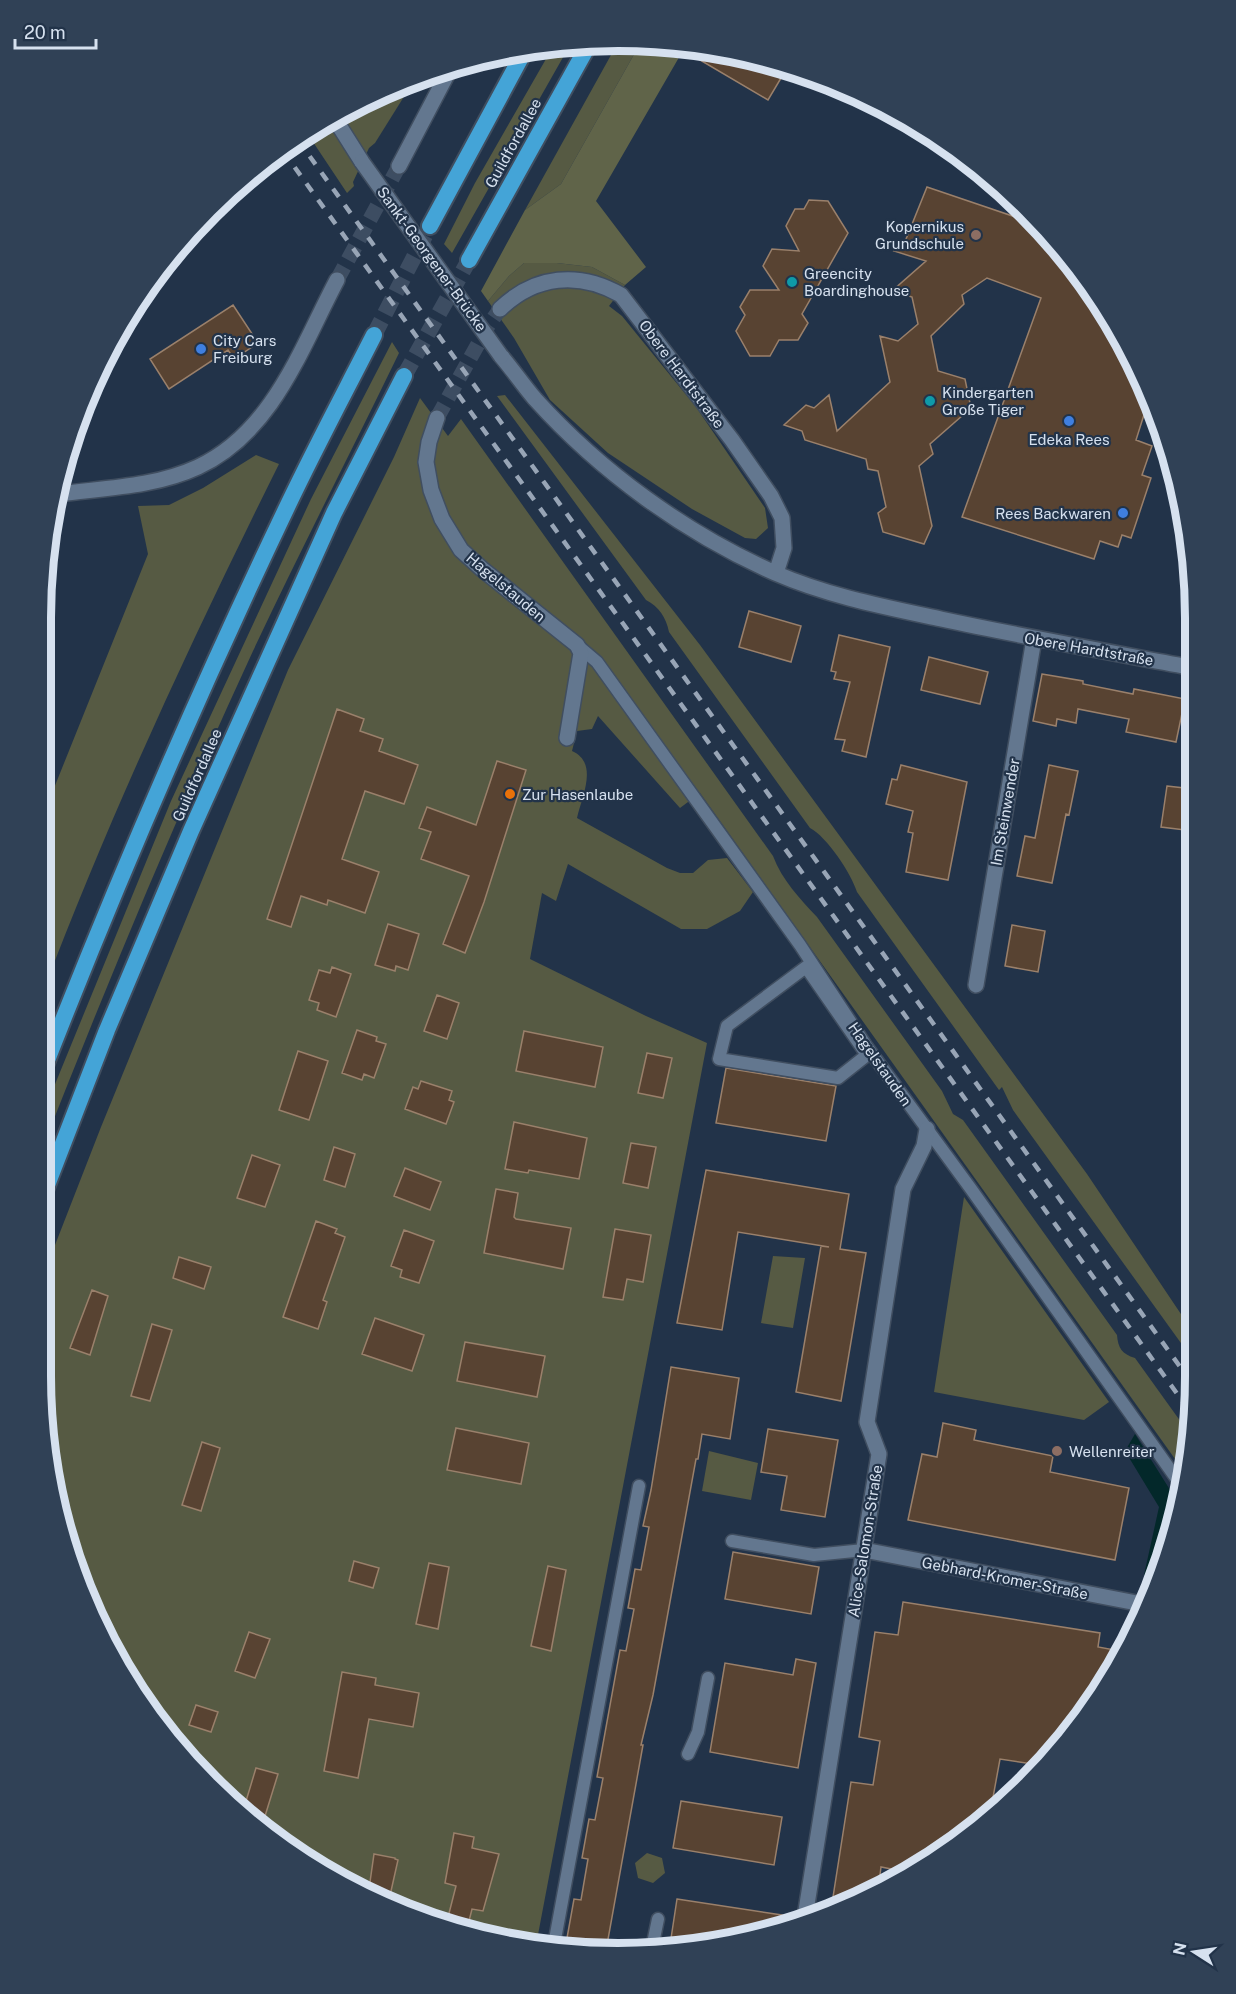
<svg xmlns="http://www.w3.org/2000/svg" width="1236" height="1994" font-family="'Public Sans',sans-serif">
  <rect width="100%" height="100%" fill="#223349"/>
  <!-- green -->
  <path fill="#565a43" d="M 641,42 L 561,184 L 525,210 L 611,55 L 620,43 Z
    M 554,45 L 570,45 L 452,253 L 444,244 L 475,183 Z
    M 415,79 L 375,143 L 369,148 L 353,182 L 354,186 L 347,193 L 307,133 L 329,118 Z
    M 524,263 L 557,263 L 592,267 L 625,285 L 609,306 L 622,316 L 696,407 L 765,508 L 768,528 L 756,539 L 745,538 L 692,509 L 608,453 L 550,400 L 514,338 L 488,301 L 509,276 Z
    M 392,342 L 399,353 C 351,452 300,551 253,651 C 177,815 108,981 42,1149 L 42,1116 L 171,801 L 311,499 Z
    M 505,395 L 700,645 L 1087,1174 L 1191,1329 L 1191,1357 L 1013,1110 L 1002,1087 L 999,1090 L 857,892 C 851,873 827,837 810,828 L 669,632 C 666,617 659,607 646,600 L 497,396 Z
    M 420,398 L 448,436 L 461,419 L 773,856 C 782,880 800,899 817,917 L 942,1091 L 953,1114 L 963,1120 L 1117,1335 C 1118,1348 1122,1354 1135,1358 L 1191,1436 L 1191,1451 L 1185,1473 L 700,793 L 680,808 L 598,716 L 592,729 L 577,731 L 572,751 C 599,763 582,796 577,818 L 667,868 L 680,873 L 693,873 L 708,860 L 727,858 L 753,892 L 740,911 L 707,929 L 681,929 L 568,864 L 556,901 L 542,893 L 530,959 L 646,1016 L 707,1043 L 537,1940 L 433,1923 L 267,1834 L 160,1727 L 71,1561 L 41,1376 L 41,1281 L 101,1127 L 288,670 L 394,457 Z
    M 256,455 L 279,464 C 193,637 111,812 43,992 L 44,813 L 148,554 L 138,506 L 169,505 L 203,488 Z
    M 964,1197 L 1109,1402 L 1084,1420 L 934,1392 Z
    M 773,1256 L 805,1258 L 793,1328 L 761,1323 Z
    M 709,1451 L 758,1463 L 751,1500 L 702,1491 Z
    M 647,1853 L 662,1858 L 665,1873 L 653,1883 L 638,1878 L 635,1863 Z"/>
  <!-- forest -->
  <path fill="#606449" d="M 641,42 L 655,42 L 685,47 L 596,201 L 646,267 L 625,285 L 592,267 L 557,263 L 524,263 L 509,276 L 488,301 L 481,291 L 525,210 L 561,184 Z"/>
  <!-- water -->
  <path fill="#03282a" d="M 1135,1434 L 1177,1501 L 1157,1578 L 1144,1575 L 1159,1507 L 1125,1451 Z"/>
  <!-- building -->
  <path fill="#584332" stroke="#9a806b" stroke-width="1.5" d="M 678,46 L 767,60 L 787,68 L 768,100 L 678,47 Z
    M 927,187 L 1039,225 L 1052,237 L 1118,330 L 1148,402 L 1136,440 L 1152,446 L 1142,475 L 1151,478 L 1131,538 L 1122,535 L 1118,547 L 1100,541 L 1094,559 L 962,517 L 1041,298 L 987,278 L 962,295 L 964,304 L 931,336 L 938,371 L 965,379 L 971,408 L 930,444 L 933,454 L 919,466 L 932,526 L 924,544 L 883,532 L 878,513 L 886,507 L 878,471 L 868,469 L 866,459 L 805,440 L 802,431 L 784,425 L 806,405 L 814,408 L 829,395 L 837,431 L 890,382 L 880,336 L 898,341 L 918,324 L 912,297 L 892,291 L 926,261 L 894,251 L 906,239 Z
    M 809,200 L 828,201 L 848,233 L 802,314 L 808,323 L 798,340 L 779,340 L 770,356 L 750,356 L 736,331 L 745,315 L 740,307 L 750,290 L 779,290 L 763,266 L 772,249 L 799,251 L 786,226 L 795,209 L 804,209 Z
    M 233,305 L 258,343 L 234,359 L 228,350 L 169,389 L 150,359 Z
    M 749,611 L 801,626 L 791,662 L 739,647 Z
    M 839,635 L 890,647 L 866,757 L 842,751 L 845,740 L 835,739 L 850,682 L 834,679 L 836,672 L 831,671 Z
    M 929,657 L 988,672 L 980,704 L 921,690 Z
    M 1042,674 L 1083,681 L 1083,684 L 1133,694 L 1134,689 L 1185,699 L 1176,742 L 1126,732 L 1129,719 L 1078,709 L 1076,723 L 1057,719 L 1056,726 L 1033,721 Z
    M 337,709 L 364,719 L 360,731 L 383,739 L 379,751 L 418,765 L 404,804 L 365,791 L 342,859 L 379,872 L 365,913 L 328,900 L 327,905 L 301,896 L 291,927 L 267,919 Z
    M 497,761 L 526,770 L 484,902 L 465,953 L 443,944 L 469,876 L 421,859 L 431,832 L 419,828 L 427,807 L 476,825 Z
    M 901,765 L 967,782 L 948,880 L 906,872 L 913,833 L 908,832 L 913,811 L 886,804 L 892,779 L 897,780 Z
    M 1049,765 L 1078,771 L 1069,815 L 1066,814 L 1052,883 L 1017,876 L 1025,836 L 1035,838 Z
    M 1167,786 L 1193,789 L 1193,831 L 1161,827 Z
    M 388,924 L 419,934 L 408,970 L 396,966 L 395,971 L 375,965 Z
    M 1012,925 L 1045,931 L 1038,972 L 1005,966 Z
    M 332,967 L 351,974 L 336,1017 L 317,1010 L 319,1003 L 309,1000 L 319,970 L 330,973 Z
    M 437,995 L 459,1003 L 447,1039 L 424,1031 Z
    M 357,1030 L 377,1037 L 376,1041 L 386,1044 L 374,1078 L 364,1074 L 362,1080 L 342,1073 Z
    M 524,1031 L 603,1047 L 595,1087 L 516,1071 Z
    M 298,1051 L 328,1061 L 309,1120 L 279,1110 Z
    M 647,1053 L 672,1058 L 663,1098 L 638,1093 Z
    M 726,1068 L 836,1086 L 826,1141 L 716,1123 Z
    M 421,1081 L 452,1091 L 449,1100 L 454,1102 L 446,1124 L 405,1109 L 413,1087 L 418,1089 Z
    M 514,1122 L 587,1138 L 579,1179 L 529,1170 L 528,1173 L 505,1169 Z
    M 631,1143 L 656,1147 L 648,1188 L 623,1183 Z
    M 334,1147 L 355,1154 L 345,1187 L 324,1180 Z
    M 252,1155 L 280,1165 L 265,1207 L 237,1198 Z
    M 405,1168 L 441,1182 L 430,1210 L 394,1196 Z
    M 706,1170 L 849,1194 L 840,1249 L 866,1253 L 841,1401 L 796,1392 L 821,1246 L 829,1247 L 738,1232 L 722,1330 L 677,1323 Z
    M 496,1189 L 518,1193 L 514,1217 L 516,1219 L 571,1228 L 563,1269 L 484,1253 Z
    M 316,1221 L 337,1229 L 335,1233 L 345,1237 L 323,1300 L 327,1302 L 318,1329 L 283,1317 Z
    M 615,1229 L 651,1235 L 643,1282 L 627,1279 L 623,1300 L 603,1297 Z
    M 404,1230 L 434,1241 L 419,1283 L 400,1277 L 402,1270 L 391,1266 Z
    M 179,1257 L 211,1267 L 204,1289 L 173,1278 Z
    M 92,1290 L 108,1296 L 90,1355 L 70,1348 Z
    M 375,1318 L 424,1335 L 412,1371 L 362,1354 Z
    M 152,1324 L 172,1330 L 150,1401 L 131,1396 Z
    M 465,1342 L 545,1356 L 537,1397 L 457,1381 Z
    M 671,1367 L 739,1378 L 730,1439 L 702,1434 L 698,1459 L 696,1459 L 653,1695 L 641,1745 L 643,1745 L 607,1945 L 567,1938 L 574,1899 L 581,1900 L 588,1859 L 582,1858 L 589,1819 L 595,1820 L 603,1778 L 597,1777 L 620,1650 L 626,1651 L 634,1609 L 628,1608 L 635,1569 L 641,1570 L 649,1527 L 643,1526 L 651,1490 Z
    M 943,1423 L 976,1430 L 974,1440 L 1053,1456 L 1050,1472 L 1129,1488 L 1115,1560 L 908,1520 L 922,1454 L 937,1457 Z
    M 456,1428 L 529,1443 L 521,1484 L 447,1470 Z
    M 768,1429 L 838,1440 L 825,1517 L 781,1510 L 787,1476 L 761,1472 Z
    M 202,1442 L 220,1448 L 201,1511 L 182,1505 Z
    M 733,1552 L 819,1567 L 811,1614 L 725,1599 Z
    M 354,1561 L 379,1568 L 373,1588 L 349,1581 Z
    M 429,1563 L 449,1567 L 438,1629 L 416,1624 Z
    M 548,1566 L 566,1570 L 551,1651 L 531,1646 Z
    M 903,1602 L 1100,1633 L 1098,1647 L 1120,1651 L 1076,1727 L 1039,1765 L 1000,1759 L 990,1814 L 969,1834 L 901,1871 L 881,1867 L 879,1883 L 847,1899 L 833,1897 L 851,1782 L 873,1785 L 880,1741 L 859,1737 L 875,1632 L 898,1635 Z
    M 249,1632 L 270,1639 L 255,1678 L 235,1671 Z
    M 796,1659 L 816,1663 L 798,1768 L 710,1752 L 725,1663 L 793,1675 Z
    M 342,1672 L 376,1678 L 375,1685 L 419,1693 L 413,1727 L 369,1719 L 358,1778 L 324,1771 Z
    M 196,1705 L 218,1712 L 211,1732 L 189,1725 Z
    M 256,1768 L 278,1774 L 261,1829 L 243,1811 Z
    M 681,1801 L 782,1817 L 774,1865 L 673,1848 Z
    M 454,1833 L 474,1837 L 472,1848 L 499,1854 L 483,1911 L 472,1909 L 467,1929 L 446,1925 L 456,1886 L 445,1883 Z
    M 374,1854 L 395,1858 L 395,1859 L 398,1860 L 389,1900 L 369,1889 Z
    M 677,1899 L 795,1917 L 795,1924 L 670,1945 Z"/>
  <g fill="none" stroke-linecap="round" stroke-linejoin="round">
    <!-- minor-tunnel -->
    <path stroke="#3d4d62" stroke-width="15" stroke-dasharray="15 8" stroke-linecap="butt" d="M 437,418 L 488,326 L 500,309"/>
    <!-- tertiary-tunnel -->
    <path stroke="#3d4d62" stroke-width="15" stroke-dasharray="15 8" stroke-linecap="butt" d="M 337,280 L 399,166"/>
    <!-- trunk-tunnel -->
    <path stroke="#3d4d62" stroke-width="16" stroke-dasharray="16 8" stroke-linecap="butt" d="M 374,335 L 430,226
      M 404,376 L 469,260"/>
    <defs>
      <path id="service" d="M 577,645 L 597,662 L 800,945 L 867,1047 L 971,1189 L 1181,1485
        M 806,967 L 867,1055 L 838,1078 L 719,1059 L 727,1026 Z
        M 732,1541 L 814,1555 L 864,1550
        M 688,1754 L 698,1732 L 708,1678
        M 556,1934 L 639,1486
        M 652,1948 L 658,1919"/>
      <path id="minor" d="M 333,116 L 362,162
        M 500,309 C 535,275 579,271 621,295 L 732,440 L 771,496 L 782,518 L 784,548 L 776,573
        M 501,356 C 513,370 523,385 535,399 C 601,472 685,533 775,573 C 828,596 885,607 941,619 C 1025,637 1109,652 1194,668
        M 437,418 L 429,442 L 426,462 L 431,490 L 442,519 L 461,550 L 482,569 L 577,645 L 581,653 L 567,738
        M 976,985 L 1034,639
        M 864,1550 L 1147,1605
        M 804,1923 L 879,1454 L 867,1422 L 903,1189 L 924,1146 L 927,1129"/>
      <path id="tertiary" d="M 399,166 L 451,67
        M 59,494 C 105,488 155,487 198,467 C 273,432 301,348 337,280"/>
      <path id="trunk" d="M 430,226 L 525,50
        M 469,260 L 589,44
        M 42,1073 C 117,881 199,691 288,505 C 315,448 345,392 374,335
        M 42,1198 L 107,1030 L 191,831 L 334,513 L 404,376"/>
    </defs>
    <!-- service casing -->
    <use href="#service" stroke="#404e60" stroke-width="15"/>
    <!-- minor casing -->
    <use href="#minor" stroke="#404e60" stroke-width="18"/>
    <!-- tertiary casing -->
    <use href="#tertiary" stroke="#404e60" stroke-width="18"/>
    <!-- trunk casing -->
    <use href="#trunk" stroke="#404e60" stroke-width="20"/>
    <!-- service -->
    <use href="#service" stroke="#63778f" stroke-width="12"/>
    <!-- minor -->
    <use href="#minor" stroke="#63778f" stroke-width="15"/>
    <!-- tertiary -->
    <use href="#tertiary" stroke="#63778f" stroke-width="15"/>
    <!-- trunk -->
    <use href="#trunk" stroke="#44a4d7" stroke-width="16"/>
    <!-- rail -->
    <path stroke="#98a5b6" stroke-width="4.5" stroke-dasharray="10 10" stroke-linecap="butt" d="M 298,140 L 1191,1382
      M 283,151 L 1191,1413"/>
    <defs>
      <path id="minor-bridge" d="M 362,162 L 501,356"/>
    </defs>
    <!-- minor-bridge casing -->
    <use href="#minor-bridge" stroke="#404e60" stroke-width="18" stroke-linecap="butt"/>
    <!-- minor-bridge -->
    <use href="#minor-bridge" stroke="#63778f" stroke-width="15"/>
  </g>
  <!-- markers -->
  <g fill="#8d6e63" stroke="#223349" stroke-width="2">
    <circle cx="976" cy="235" r="6"/>
    <circle cx="1057" cy="1451" r="6"/>
  </g>
  <g fill="#0f9aa8" stroke="#223349" stroke-width="2">
    <circle cx="792" cy="282" r="6"/>
    <circle cx="930" cy="401" r="6"/>
  </g>
  <g fill="#3f7fe0" stroke="#223349" stroke-width="2">
    <circle cx="201" cy="349" r="6"/>
    <circle cx="1069" cy="421" r="6"/>
    <circle cx="1123" cy="513" r="6"/>
  </g>
  <circle fill="#e8710a" stroke="#223349" stroke-width="2" cx="510" cy="794" r="6"/>
  <g text-anchor="middle" dominant-baseline="central" stroke-width="4.5" stroke-linejoin="round" paint-order="stroke">
    <!-- street labels -->
    <g font-size="15" fill="#d6e1ef" stroke="#223349">
      <text transform="translate(513 143) rotate(-61)">Guildfordallee</text>
      <text transform="translate(432 259) rotate(54)">Sankt-Georgener-Brücke</text>
      <text transform="translate(682 374) rotate(53)">Obere Hardtstraße</text>
      <text transform="translate(506 587) rotate(40)">Hagelstauden</text>
      <text transform="translate(1089 649) rotate(10)">Obere Hardtstraße</text>
      <text transform="translate(197 775) rotate(-66)">Guildfordallee</text>
      <text transform="translate(1005 812) rotate(-80)">Im Steinwender</text>
      <text transform="translate(880 1064) rotate(55)">Hagelstauden</text>
      <text transform="translate(865 1541) rotate(-81)">Alice-Salomon-Straße</text>
      <text transform="translate(1005 1578) rotate(11)">Gebhard-Kromer-Straße</text>
    </g>
    <!-- poi labels -->
    <g font-size="15" fill="#d6e1ef" stroke="#223349" text-anchor="start">
      <text x="964" y="226" text-anchor="end">Kopernikus<tspan x="964" dy="17">Grundschule</tspan></text>
      <text x="804" y="273">Greencity<tspan x="804" dy="17">Boardinghouse</tspan></text>
      <text x="213" y="340">City Cars<tspan x="213" dy="17">Freiburg</tspan></text>
      <text x="942" y="392">Kindergarten<tspan x="942" dy="17">Große Tiger</tspan></text>
      <text x="1069" y="439" text-anchor="middle">Edeka Rees</text>
      <text x="1111" y="513" text-anchor="end">Rees Backwaren</text>
      <text x="522" y="794">Zur Hasenlaube</text>
      <text x="1069" y="1451">Wellenreiter</text>
    </g>
  </g>
  <!-- crop -->
  <path d="M0 0H1236V1994H0ZM618 51H618A567 567 0 0 1 1185 618V1376A567 567 0 0 1 618 1943H618A567 567 0 0 1 51 1376V618A567 567 0 0 1 618 51Z" fill="#304156" fill-rule="evenodd"/>
  <path fill="none" stroke="#d6e1ef" stroke-width="8" d="M618 51H618A567 567 0 0 1 1185 618V1376A567 567 0 0 1 618 1943H618A567 567 0 0 1 51 1376V618A567 567 0 0 1 618 51Z"/>
  <!-- north arrow -->
  <g transform="translate(1194 1952) rotate(282)" stroke="#223349" stroke-width="4.5" paint-order="stroke">
  <path d="M0-4.5L10 22L0 15L-10 22Z" fill="#d6e1ef"/>
  <text y="-9" font-size="16" font-weight="bold" text-anchor="middle" fill="#d6e1ef">N</text>
  </g>
  <!-- scale -->
  <path d="M15 39v9h81v-9" fill="none" stroke="#d6e1ef" stroke-width="3"/>
  <text x="24" y="39" font-size="18" fill="#d6e1ef" stroke="#223349" stroke-width="4.5" paint-order="stroke">20 m</text>
</svg>
